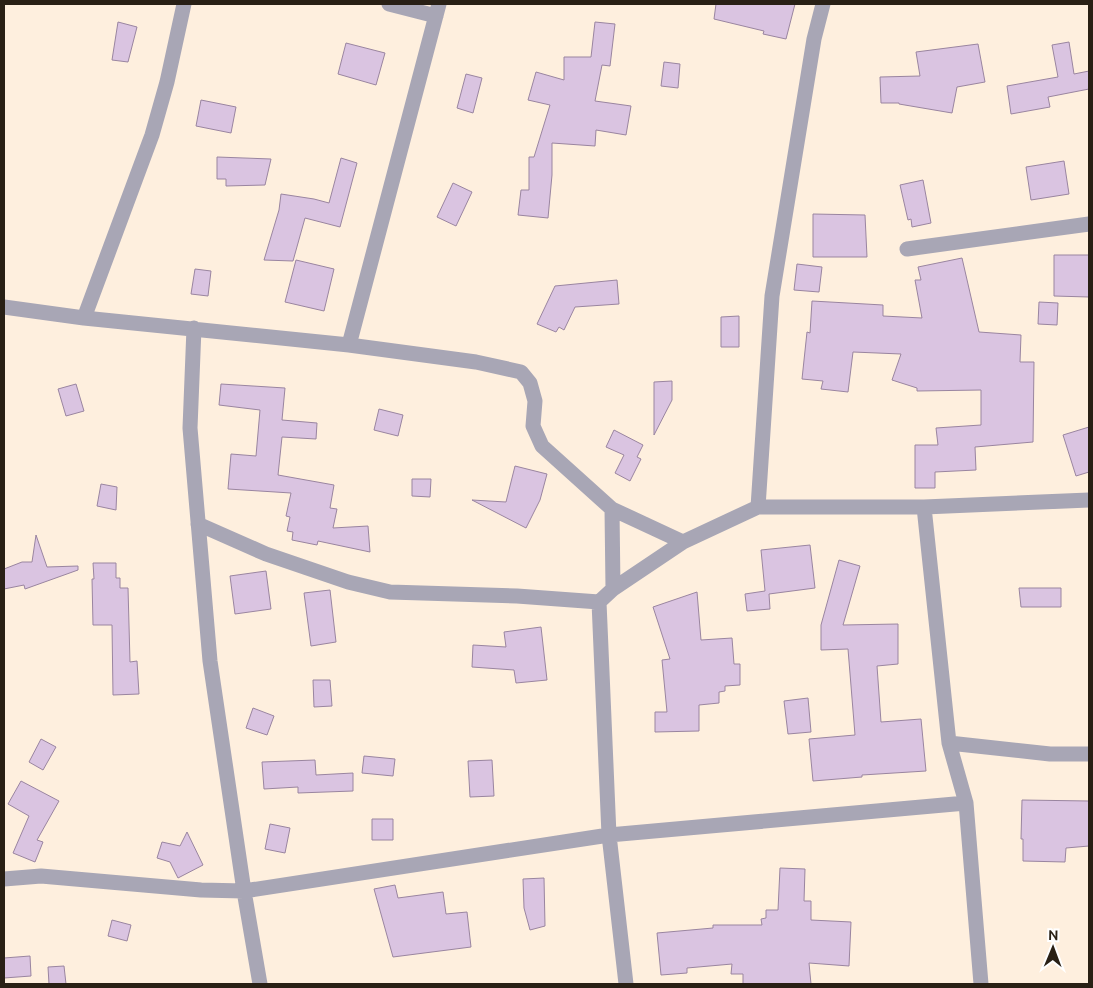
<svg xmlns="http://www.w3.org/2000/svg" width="1093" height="988" font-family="Ubuntu,sans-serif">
  <rect width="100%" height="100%" fill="#feefde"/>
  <!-- building -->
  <path fill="#dac4e1" stroke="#9a85a0" d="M 716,4 L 795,4 L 786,39 L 763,34 L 764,31 L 714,19 Z
    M 118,22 L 137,27 L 128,62 L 112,60 Z
    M 595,22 L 615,24 L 610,66 L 602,65 L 595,101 L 631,106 L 626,135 L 596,130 L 595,146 L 552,143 L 552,175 L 548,218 L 518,215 L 521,190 L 529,190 L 529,157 L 534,157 L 550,105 L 528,100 L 536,72 L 564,80 L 564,57 L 591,57 Z
    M 1069,42 L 1074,74 L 1089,71 L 1089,89 L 1048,97 L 1050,107 L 1011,114 L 1007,86 L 1058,77 L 1052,45 Z
    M 346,43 L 385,53 L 376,85 L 338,74 Z
    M 978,44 L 985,82 L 957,87 L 952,113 L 899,104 L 899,103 L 881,103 L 880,77 L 920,76 L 916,52 Z
    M 664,62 L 680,64 L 678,88 L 661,86 Z
    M 466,74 L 482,78 L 473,113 L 457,108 Z
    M 201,100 L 236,107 L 231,133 L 196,126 Z
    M 217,157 L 271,159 L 265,185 L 226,186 L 226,179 L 217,179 Z
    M 341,158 L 357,163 L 340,227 L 305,218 L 293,261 L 264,260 L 279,210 L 281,194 L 314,199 L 329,203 Z
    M 1064,161 L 1069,194 L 1031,200 L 1026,167 Z
    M 923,180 L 931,223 L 912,227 L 911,219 L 908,220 L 900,185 Z
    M 453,183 L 472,192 L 456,226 L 437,217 Z
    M 813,214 L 865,215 L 867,257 L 813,257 Z
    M 1054,255 L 1089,255 L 1089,297 L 1054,296 Z
    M 962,258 L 979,332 L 1021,335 L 1020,362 L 1034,362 L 1033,442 L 975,447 L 976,470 L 935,472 L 935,488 L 915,488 L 915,445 L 938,445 L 936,428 L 981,425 L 981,390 L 917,391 L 917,388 L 892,380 L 901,354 L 853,352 L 848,392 L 821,389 L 823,381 L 802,379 L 807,332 L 810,333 L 812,301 L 883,305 L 883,316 L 922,318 L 915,280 L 921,280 L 918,267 Z
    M 296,260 L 334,269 L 324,311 L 285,302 Z
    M 797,264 L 822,267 L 819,292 L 794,290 Z
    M 195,269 L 211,271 L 208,296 L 191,294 Z
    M 617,280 L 619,304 L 575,307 L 564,330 L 559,327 L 556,332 L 537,324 L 555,286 Z
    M 1039,302 L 1058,303 L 1057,325 L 1038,324 Z
    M 739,316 L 739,347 L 721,347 L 721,317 Z
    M 672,381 L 672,400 L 654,435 L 654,382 Z
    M 76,384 L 84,411 L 66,416 L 58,389 Z
    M 221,384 L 285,388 L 282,420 L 317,423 L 316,439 L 282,437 L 278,475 L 334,485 L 330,508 L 337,509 L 333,528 L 368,526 L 370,552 L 318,541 L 317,545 L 292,540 L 293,532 L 287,531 L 290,517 L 286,516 L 291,493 L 228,489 L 231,454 L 256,456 L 260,410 L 219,405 Z
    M 379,409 L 403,415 L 398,436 L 374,430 Z
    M 1089,427 L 1089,472 L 1076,476 L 1063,435 Z
    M 614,430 L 643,445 L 637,457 L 641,459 L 630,481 L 615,473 L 624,455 L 606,447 Z
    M 515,466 L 547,474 L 540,500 L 526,528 L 472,500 L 506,502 Z
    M 412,479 L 431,479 L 430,497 L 412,496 Z
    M 101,484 L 117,487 L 116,510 L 97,506 Z
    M 36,535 L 47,567 L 78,566 L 78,570 L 25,589 L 24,585 L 4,589 L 4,569 L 22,562 L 32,562 Z
    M 810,545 L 815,588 L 769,594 L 770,609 L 747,611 L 745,594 L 765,591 L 761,550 Z
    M 839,560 L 860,566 L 843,625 L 898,624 L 898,664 L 877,666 L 881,722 L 921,719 L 926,771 L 862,775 L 862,777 L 813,781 L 809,739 L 855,735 L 848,649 L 821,650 L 821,625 Z
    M 93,563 L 116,563 L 116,578 L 120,578 L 120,588 L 128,588 L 130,662 L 137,661 L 139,694 L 113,695 L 112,625 L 93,625 L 92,579 L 94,579 Z
    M 266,571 L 271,609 L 235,614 L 230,576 Z
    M 1019,588 L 1061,588 L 1061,607 L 1021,607 Z
    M 330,590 L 336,642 L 311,646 L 304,593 Z
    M 697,592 L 701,640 L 732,638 L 734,664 L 740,664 L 740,685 L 725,686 L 725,691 L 719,692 L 719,703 L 699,705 L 699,731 L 655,732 L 655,712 L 667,712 L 662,660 L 670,659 L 653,607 Z
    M 541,627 L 547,680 L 516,683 L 514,670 L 472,667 L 473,645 L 506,647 L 504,632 Z
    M 313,680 L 330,680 L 332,706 L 314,707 Z
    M 808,698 L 811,732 L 788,734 L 784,701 Z
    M 253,708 L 274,716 L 267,735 L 246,728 Z
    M 41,739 L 56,747 L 43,770 L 29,762 Z
    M 364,756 L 395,759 L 393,776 L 362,773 Z
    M 315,760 L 316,775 L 353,773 L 353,791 L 298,793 L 298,787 L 264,789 L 262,762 Z
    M 492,760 L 494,796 L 470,797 L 468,761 Z
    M 21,781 L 59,801 L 37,840 L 43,842 L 35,862 L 13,853 L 29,816 L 8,804 Z
    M 1022,800 L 1089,801 L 1089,846 L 1066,848 L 1065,862 L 1023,861 L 1023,839 L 1021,839 Z
    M 372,819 L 393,819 L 393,840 L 372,840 Z
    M 270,824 L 290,828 L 285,853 L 265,849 Z
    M 187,832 L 203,865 L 178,878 L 170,862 L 157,858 L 162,842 L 180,846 Z
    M 780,868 L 805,869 L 804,901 L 811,901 L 811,920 L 851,922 L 849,966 L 809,963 L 811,984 L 743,984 L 743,974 L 731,974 L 732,964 L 687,968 L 687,973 L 661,975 L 657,933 L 713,928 L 713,925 L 762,925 L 761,919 L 766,918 L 766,910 L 778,910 Z
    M 544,878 L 545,926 L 530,930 L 524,908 L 523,879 Z
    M 395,885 L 398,898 L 443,892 L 446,914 L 467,912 L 471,947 L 393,957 L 374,889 Z
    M 112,920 L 131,925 L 127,941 L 108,936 Z
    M 30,956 L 31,976 L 4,978 L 4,958 Z
    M 64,966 L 66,984 L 49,984 L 48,967 Z"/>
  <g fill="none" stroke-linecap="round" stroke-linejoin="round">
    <!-- minor -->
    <path stroke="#a8a6b5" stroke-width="15" d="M 389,4 L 436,16
      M 907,249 L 1089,224
      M 4,307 L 84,318 L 349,345 L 476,362 L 521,372 L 530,383 L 535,401 L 533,426 L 542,446 L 612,509 L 683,542
      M 84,318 L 152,135 L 167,82 L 184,4
      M 194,328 L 190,428 L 210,661 L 244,891 L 260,984
      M 349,345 L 439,4
      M 758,507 L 772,296 L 814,39 L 823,4
      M 924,507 L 949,743 L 966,803 L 981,984
      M 612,509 L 613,589
      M 198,524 L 266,554 L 348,582 L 390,592 L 517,596 L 599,602 L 613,589 L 683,542 L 758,507 L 924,507 L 1089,500
      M 599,602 L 609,835 L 626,984
      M 949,743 L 1050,754 L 1089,754
      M 4,879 L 41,876 L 201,890 L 244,891 L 609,835 L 966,803"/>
  </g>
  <!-- border -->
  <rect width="1093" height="988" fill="none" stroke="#292015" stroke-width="10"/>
  <!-- north arrow -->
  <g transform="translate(1053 948) rotate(1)" stroke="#ffffff" stroke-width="4" paint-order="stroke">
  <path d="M0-4L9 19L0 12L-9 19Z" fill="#292015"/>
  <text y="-8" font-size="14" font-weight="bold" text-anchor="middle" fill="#292015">N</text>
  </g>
</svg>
